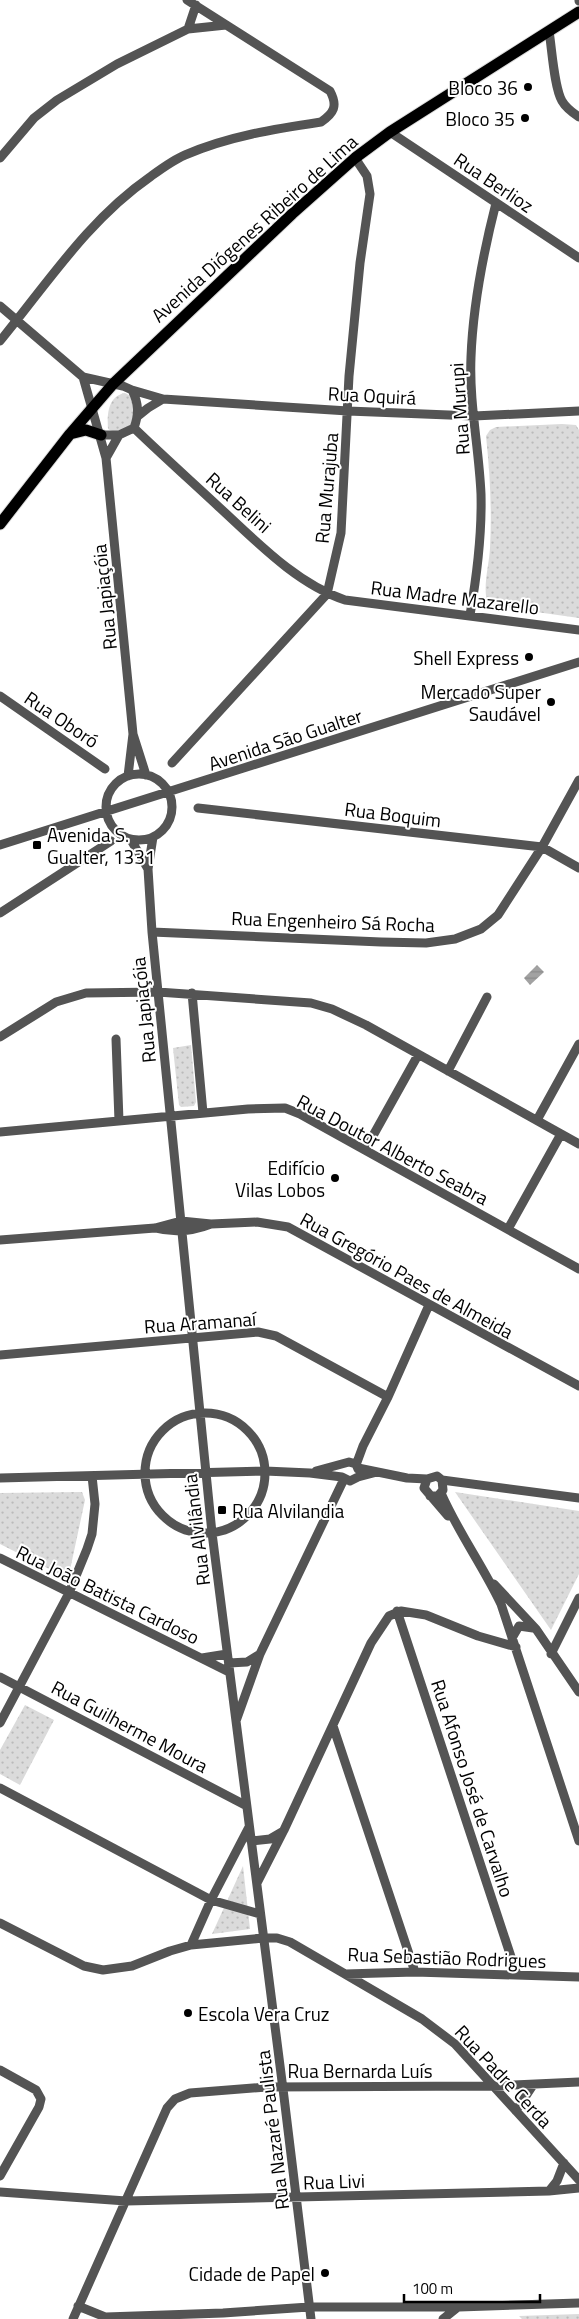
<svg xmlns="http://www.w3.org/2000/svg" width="579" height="2319" font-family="'Titillium Web',sans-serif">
  <defs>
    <pattern id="grass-dots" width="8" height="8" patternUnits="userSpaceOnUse" patternTransform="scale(1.25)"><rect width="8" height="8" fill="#dbdbdb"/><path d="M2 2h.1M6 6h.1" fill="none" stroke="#bababa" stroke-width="1.8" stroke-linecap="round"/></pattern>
    <pattern id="water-rules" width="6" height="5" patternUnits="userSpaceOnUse" patternTransform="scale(1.25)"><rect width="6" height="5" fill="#a2a2a2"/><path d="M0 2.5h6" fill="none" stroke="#8a8a8a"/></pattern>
  </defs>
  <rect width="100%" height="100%" fill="#fff"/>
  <!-- grass -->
  <path fill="url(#grass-dots)" d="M 125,393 L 131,396 L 135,404 L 133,424 C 124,428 117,435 108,429 C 107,414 108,396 125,393 Z
    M 562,424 L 576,425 L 579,430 L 579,618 L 494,606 L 487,602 C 483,584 489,566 490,548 C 492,511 490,474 486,436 L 490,430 L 496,427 Z
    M 191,1045 L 196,1102 L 194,1106 L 181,1107 L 179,1105 L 173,1048 Z
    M 82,1492 L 85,1500 L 70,1570 L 63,1576 L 0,1544 L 0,1493 Z
    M 455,1492 L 579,1511 L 579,1574 L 551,1630 Z
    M 25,1705 L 54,1720 L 20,1785 L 0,1774 L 0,1750 Z
    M 243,1866 L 250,1929 L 212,1934 Z
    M 579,2314 L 579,2319 L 522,2319 L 519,2316 Z"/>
  <!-- water -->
  <path fill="url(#water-rules)" d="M 537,965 L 544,972 L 530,985 L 524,978 Z"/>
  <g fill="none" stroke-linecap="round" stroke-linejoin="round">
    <defs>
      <path id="major" d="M 70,434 L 86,430 L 101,435
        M 0,524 L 70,434 L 113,384 L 292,214 L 355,158 L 390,132 L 579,12"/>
    </defs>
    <!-- major casing -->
    <use href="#major" stroke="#dbdbdb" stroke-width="13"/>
    <!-- minor -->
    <path stroke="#545454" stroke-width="9" d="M 579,0 L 579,1
      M 188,29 L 196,5
      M 549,31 C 552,49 554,87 562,101 C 566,108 573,113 579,117
      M 390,132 L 579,258
      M 0,158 L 34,118 L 57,100 L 117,64 L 188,29 L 226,25
      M 0,306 L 83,377 L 123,386 L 132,390 C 139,404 139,414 134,428 L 119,435 L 101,435
      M 0,341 C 47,284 88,220 150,177 C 161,169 173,160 185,155 C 229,136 275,129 321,122 C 334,113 338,106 330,91 L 187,0
      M 83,377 L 106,458 L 133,734 L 128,776
      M 132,390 L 163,399 L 348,411 L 474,416 L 579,411
      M 138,416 L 148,408 L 163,399
      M 134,428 C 162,455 191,481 220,508 C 257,542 297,584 345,600 L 579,630
      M 106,458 L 119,435
      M 470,615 C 477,575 482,534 481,494 C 479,448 469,403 471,357 C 473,304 483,254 496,203
      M 0,696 L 105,769
      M 133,734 L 146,775
      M 172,763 L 327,594 L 341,533 L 349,376 L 360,263 L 370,194 L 367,176 L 355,158
      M106 807a33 33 0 1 1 66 0a33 33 0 1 1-66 0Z
      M 198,808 L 542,847 L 579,868
      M 153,837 L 148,869 L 152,932 L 212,1533 L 284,2097 L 311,2319
      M 131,840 L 148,869
      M 0,845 L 579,662
      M 0,913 L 111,841
      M 152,932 L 381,942 L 426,943 L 455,939 L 481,929 L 498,915 L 542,847 L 579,780
      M 192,993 L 203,1113
      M 0,1037 L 56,1002 L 86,993 L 158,992 L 311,1003 L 332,1009 L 366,1025 L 579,1144
      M 116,1039 L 119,1121
      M 448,1071 L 487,997
      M 537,1120 L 579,1044
      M 0,1132 L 248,1109 L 285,1108 L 300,1114 L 579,1269
      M 365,1150 L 418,1055
      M 155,1228 C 174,1233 193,1231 211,1224
      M 508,1229 L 561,1134
      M 0,1240 L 155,1228 L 181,1221 L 211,1224 L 257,1222 L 288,1227 L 579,1386
      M 0,1355 L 258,1332 L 276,1336 L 388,1397
      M145 1473a60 60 0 1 1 120 0a60 60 0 1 1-120 0Z
      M 356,1465 L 363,1446 L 388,1397 L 429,1305
      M 358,1468 L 407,1478 L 427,1479
      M 316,1471 L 349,1462 L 356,1464 L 358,1469
      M 0,1478 L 265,1471 L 310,1473 L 342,1477 L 350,1481 L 358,1477 L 377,1472
      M 442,1480 L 579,1498
      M 441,1493 C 458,1532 483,1566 501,1604 L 579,1841
      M 430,1496 L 438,1496 L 443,1490 L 442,1480 L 437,1476 L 427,1479 L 424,1488 L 448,1516
      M 0,1558 L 229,1672
      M 494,1584 L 536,1629 L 579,1692
      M 397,1611 L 517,1975
      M 512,1638 L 519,1626 L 533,1628
      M 551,1654 L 579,1598
      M 202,1658 L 227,1654
      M 229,1663 L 247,1662 L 260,1654
      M 0,1677 L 245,1805
      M 236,1721 L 260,1654 L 344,1479
      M 0,1723 L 69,1593 L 87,1549 L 92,1534 L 95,1504 L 92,1476
      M 333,1726 L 415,1972
      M 0,1788 L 211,1900 L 260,1914
      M 251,1841 L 270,1839 L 282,1832
      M 257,1883 L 284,1830 L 371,1643 L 389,1616 L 401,1611 L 426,1615 L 478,1636 L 516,1647
      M 0,1923 L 84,1966 L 103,1970 L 132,1966 L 170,1951 L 191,1945 L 263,1938 L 277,1938 L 290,1942 L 345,1974 L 415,1972 L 579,1977
      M 191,1945 L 211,1900 L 249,1827
      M 345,1974 L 422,2019 L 455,2044 L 579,2180
      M 0,2070 L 36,2090 L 41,2099 L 39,2107 L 0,2176
      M 516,2111 L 533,2085
      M 549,2191 L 557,2181 L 564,2163
      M 0,2192 L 126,2201 L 549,2191 L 579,2188
      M 78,2306 L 110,2319
      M 106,2317 L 223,2313 L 309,2307 L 459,2307 L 579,2303
      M 73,2319 L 167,2108 L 175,2099 L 190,2093 L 267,2087 L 492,2086 L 579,2082
      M 443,2319 L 458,2307"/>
    <!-- major -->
    <use href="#major" stroke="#000" stroke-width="11"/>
  </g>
  <!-- markers -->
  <g fill="#000" stroke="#fff" stroke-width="2">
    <circle cx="528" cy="87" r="5"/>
    <circle cx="525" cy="118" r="5"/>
    <circle cx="529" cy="657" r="5"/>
    <circle cx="551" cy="702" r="5"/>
    <rect x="32" y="840" width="10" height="10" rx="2.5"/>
    <circle cx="335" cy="1178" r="5"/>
    <rect x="217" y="1505" width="10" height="10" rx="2.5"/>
    <circle cx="188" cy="2013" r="5"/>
    <circle cx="325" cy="2273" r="5"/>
  </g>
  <g text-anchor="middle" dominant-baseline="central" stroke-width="4" stroke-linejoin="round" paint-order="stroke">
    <!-- poi labels -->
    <g font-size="19" fill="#000" stroke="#fff" text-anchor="end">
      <text x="518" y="87">Bloco 36</text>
      <text x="515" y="118">Bloco 35</text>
      <text x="519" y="657">Shell Express</text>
      <text x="541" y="691">Mercado Super<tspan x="541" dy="22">Saudável</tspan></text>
      <text x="47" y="834" text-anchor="start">Avenida S.<tspan x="47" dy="22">Gualter, 1331</tspan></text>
      <text x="325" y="1167">Edifício<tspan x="325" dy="22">Vilas Lobos</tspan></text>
      <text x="232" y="1510" text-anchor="start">Rua Alvilandia</text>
      <text x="198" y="2013" text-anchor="start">Escola Vera Cruz</text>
      <text x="315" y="2273">Cidade de Papel</text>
    </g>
    <!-- street labels -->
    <g font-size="19" fill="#000" stroke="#fff">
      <text transform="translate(494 182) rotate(34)">Rua Berlioz</text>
      <text transform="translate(254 228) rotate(-42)">Avenida Diógenes Ribeiro de Lima</text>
      <text transform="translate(372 395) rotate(3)">Rua Oquirá</text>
      <text transform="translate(459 409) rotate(-94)">Rua Murupi</text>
      <text transform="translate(326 488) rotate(-85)">Rua Murajuba</text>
      <text transform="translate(239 502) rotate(42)">Rua Belini</text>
      <text transform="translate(104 597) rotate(-96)">Rua Japiaçóia</text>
      <text transform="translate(455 597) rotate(7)">Rua Madre Mazarello</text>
      <text transform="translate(62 719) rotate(34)">Rua Oboró</text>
      <text transform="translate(285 739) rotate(-18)">Avenida São Gualter</text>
      <text transform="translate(393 814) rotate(7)">Rua Boquim</text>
      <text transform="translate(333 921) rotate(2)">Rua Engenheiro Sá Rocha</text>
      <text transform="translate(143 1010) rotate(-96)">Rua Japiaçóia</text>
      <text transform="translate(393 1149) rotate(28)">Rua Doutor Alberto Seabra</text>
      <text transform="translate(407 1275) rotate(29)">Rua Gregório Paes de Almeida</text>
      <text transform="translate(200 1322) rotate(-4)">Rua Aramanaí</text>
      <text transform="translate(196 1530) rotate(-97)">Rua Alvilândia</text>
      <text transform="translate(108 1594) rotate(26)">Rua João Batista Cardoso</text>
      <text transform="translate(130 1726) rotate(28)">Rua Guilherme Moura</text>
      <text transform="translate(473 1788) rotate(72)">Rua Afonso José de Carvalho</text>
      <text transform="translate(447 1957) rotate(2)">Rua Sebastião Rodrigues</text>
      <text x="360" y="2070">Rua Bernarda Luís</text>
      <text transform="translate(504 2076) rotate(47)">Rua Padre Cerda</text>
      <text transform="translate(272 2130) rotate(-97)">Rua Nazaré Paulista</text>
      <text transform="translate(334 2181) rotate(-2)">Rua Livi</text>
    </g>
  </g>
  <!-- scale -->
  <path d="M404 2294v8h136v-8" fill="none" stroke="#000000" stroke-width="2.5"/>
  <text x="412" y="2294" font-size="15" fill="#000000" stroke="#ffffff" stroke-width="4" paint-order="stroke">100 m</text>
</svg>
